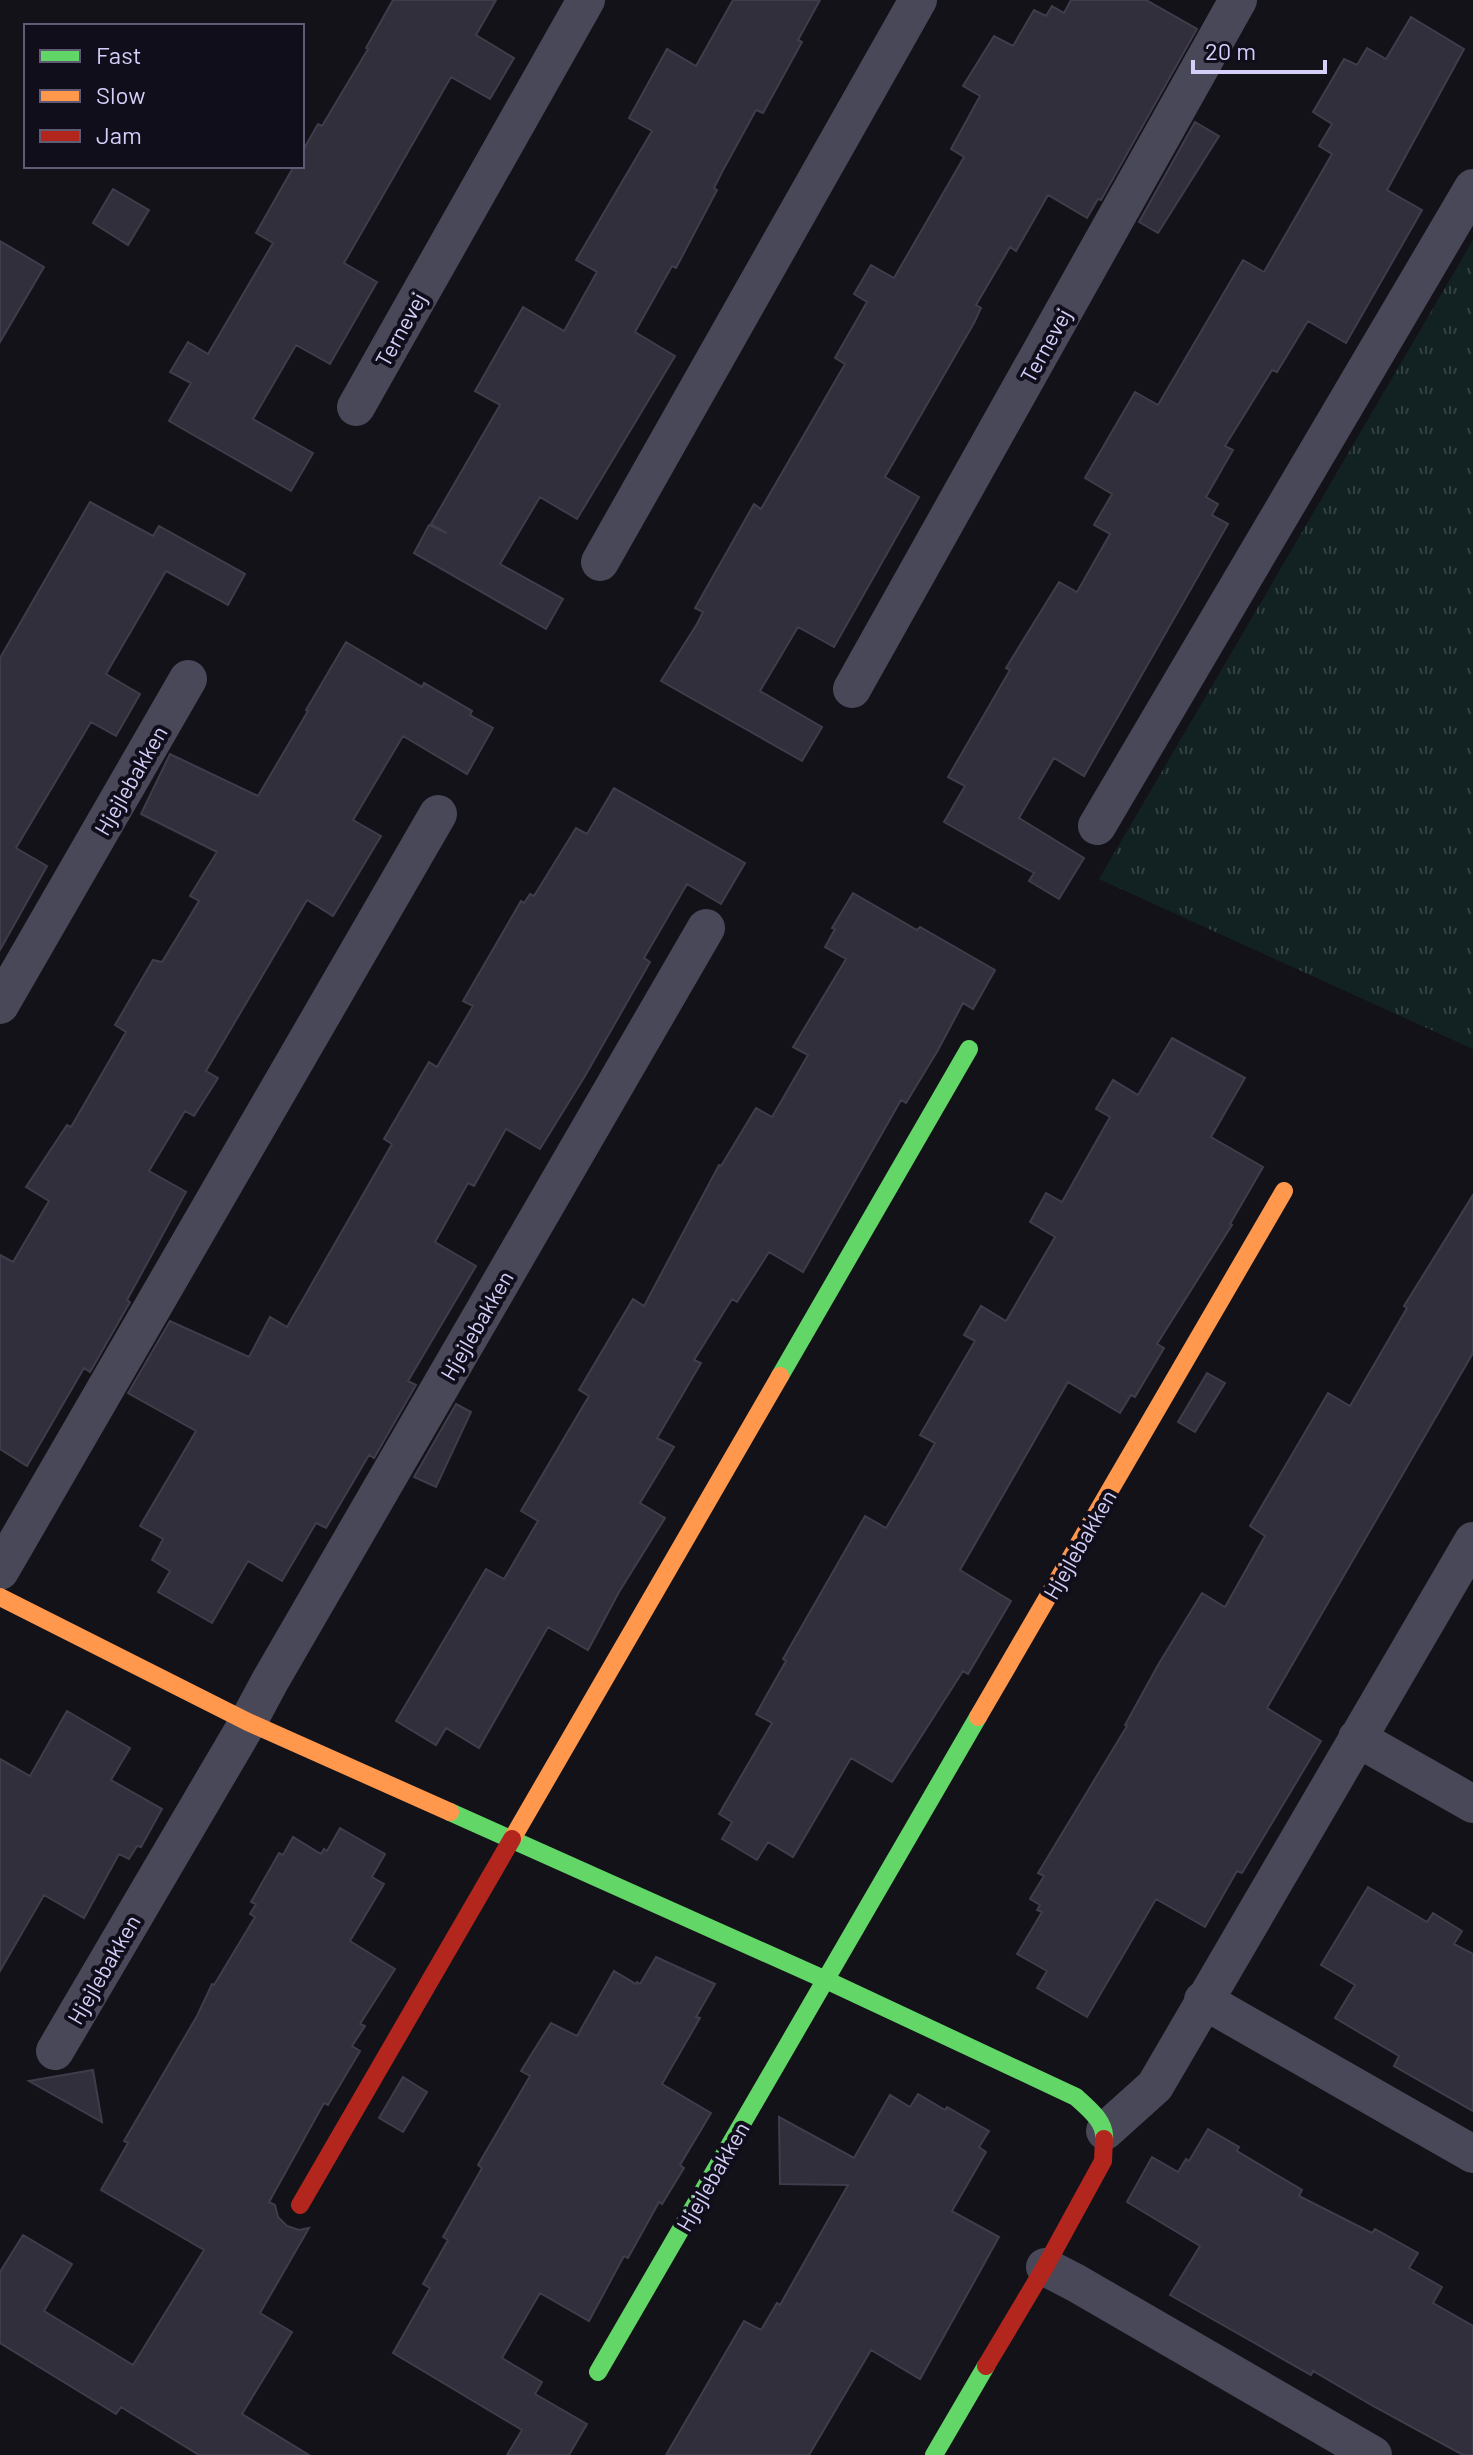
<svg xmlns="http://www.w3.org/2000/svg" width="1473" height="2455" font-family="Barlow,sans-serif">
  <defs>
    <pattern id="park-tufts" width="24" height="20" patternUnits="userSpaceOnUse" patternTransform="scale(2)"><rect width="24" height="20" fill="#122223"/><path d="M3 7l-1-3M5 7V3M7 7l1-3M15 17l-1-3M17 17v-4M19 17l1-3" fill="none" stroke="#344144"/></pattern>
  </defs>
  <rect width="100%" height="100%" fill="#131218"/>
  <!-- park -->
  <path fill="url(#park-tufts)" d="M 1473,240 L 1473,1049 L 1099,879 Z"/>
  <!-- building -->
  <path fill="#312f3b" stroke="#403c4b" stroke-width="2" d="M 393,0 L 496,0 L 476,35 L 514,58 L 490,99 L 451,77 L 344,263 L 377,282 L 330,364 L 296,345 L 253,419 L 313,453 L 291,491 L 169,421 L 191,383 L 170,372 L 188,342 L 208,354 L 273,243 L 256,233 L 294,166 L 302,166 L 302,152 L 318,124 L 322,126 L 368,49 L 366,48 Z
    M 733,0 L 820,0 L 798,40 L 802,42 L 763,113 L 756,110 L 722,172 L 714,188 L 717,190 L 676,268 L 672,266 L 635,332 L 675,356 L 577,519 L 540,497 L 500,564 L 563,599 L 546,629 L 414,553 L 429,525 L 447,533 L 431,524 L 500,405 L 475,391 L 523,307 L 564,331 L 597,272 L 576,260 L 652,131 L 629,118 L 667,49 L 696,66 Z
    M 1071,0 L 1146,0 L 1197,29 L 1101,200 L 1098,199 L 1087,218 L 1048,195 L 1016,251 L 1010,247 L 976,305 L 981,308 L 974,323 L 885,477 L 919,497 L 834,647 L 798,627 L 760,691 L 822,727 L 802,761 L 661,681 L 697,624 L 703,612 L 695,608 L 754,504 L 761,509 L 845,364 L 835,358 L 867,302 L 854,294 L 871,265 L 894,278 L 964,157 L 951,149 L 980,96 L 963,86 L 994,36 L 1013,46 L 1034,10 L 1046,16 L 1052,6 L 1064,13 Z
    M 1411,17 L 1464,49 L 1387,190 L 1422,210 L 1346,343 L 1308,321 L 1277,372 L 1272,370 L 1225,446 L 1233,450 L 1206,497 L 1218,504 L 1212,515 L 1228,524 L 1084,776 L 1054,758 L 1019,818 L 1084,858 L 1059,899 L 1029,881 L 1034,873 L 944,822 L 965,786 L 948,777 L 1010,670 L 1006,668 L 1059,582 L 1077,592 L 1110,534 L 1094,525 L 1112,494 L 1085,478 L 1135,392 L 1158,405 L 1243,260 L 1264,272 L 1332,154 L 1319,146 L 1332,124 L 1313,112 L 1344,59 L 1357,65 L 1367,48 L 1386,59 Z
    M 1195,122 L 1219,136 L 1158,233 L 1139,222 Z
    M 113,189 L 149,210 L 128,245 L 93,223 Z
    M 0,241 L 44,267 L 0,342 Z
    M 90,502 L 153,536 L 159,526 L 245,574 L 228,605 L 166,571 L 106,674 L 140,694 L 116,736 L 91,722 L 16,848 L 47,866 L 0,950 L 0,658 Z
    M 346,642 L 422,687 L 424,683 L 472,711 L 470,715 L 493,728 L 467,774 L 403,736 L 353,820 L 381,836 L 333,916 L 307,900 L 206,1071 L 218,1078 L 194,1116 L 185,1111 L 149,1171 L 186,1192 L 127,1300 L 130,1302 L 90,1372 L 84,1368 L 27,1466 L 0,1449 L 0,1255 L 13,1262 L 49,1201 L 26,1187 L 67,1125 L 71,1127 L 126,1032 L 115,1025 L 153,960 L 162,962 L 199,901 L 190,896 L 217,852 L 141,814 L 170,754 L 258,796 L 308,711 L 306,710 Z
    M 614,788 L 745,863 L 721,904 L 687,884 L 644,958 L 650,962 L 585,1076 L 540,1149 L 506,1129 L 474,1186 L 468,1183 L 435,1242 L 476,1266 L 408,1381 L 416,1385 L 374,1458 L 369,1455 L 326,1528 L 316,1523 L 282,1581 L 248,1561 L 212,1623 L 158,1592 L 170,1571 L 152,1560 L 163,1539 L 140,1526 L 196,1431 L 128,1393 L 170,1321 L 249,1357 L 270,1317 L 287,1327 L 392,1144 L 384,1139 L 429,1062 L 437,1067 L 473,1006 L 463,1001 L 521,901 L 524,903 L 530,894 L 534,896 L 576,828 L 587,834 Z
    M 853,893 L 917,930 L 920,927 L 995,970 L 973,1009 L 963,1003 L 938,1050 L 906,1103 L 901,1100 L 803,1272 L 769,1252 L 737,1302 L 732,1299 L 694,1360 L 701,1363 L 657,1438 L 674,1447 L 640,1503 L 665,1518 L 619,1592 L 588,1650 L 548,1627 L 479,1748 L 446,1728 L 436,1745 L 396,1721 L 486,1569 L 504,1579 L 538,1521 L 521,1511 L 589,1396 L 579,1390 L 633,1299 L 644,1306 L 719,1165 L 721,1166 L 756,1108 L 772,1117 L 808,1055 L 793,1047 L 846,959 L 825,947 L 835,929 L 832,928 Z
    M 1172,1038 L 1245,1078 L 1211,1137 L 1263,1167 L 1230,1224 L 1232,1225 L 1157,1344 L 1164,1348 L 1135,1397 L 1131,1395 L 1120,1413 L 1068,1382 L 960,1570 L 1011,1601 L 968,1674 L 963,1671 L 892,1782 L 851,1758 L 793,1857 L 768,1842 L 757,1860 L 722,1839 L 732,1822 L 719,1814 L 772,1723 L 756,1714 L 786,1661 L 783,1659 L 865,1516 L 886,1528 L 916,1477 L 935,1443 L 920,1435 L 975,1341 L 964,1335 L 981,1306 L 1006,1321 L 1055,1237 L 1030,1222 L 1046,1193 L 1062,1202 L 1110,1117 L 1096,1109 L 1113,1080 L 1138,1095 Z
    M 1473,1195 L 1473,1353 L 1267,1708 L 1321,1741 L 1242,1873 L 1237,1871 L 1205,1927 L 1156,1899 L 1087,2017 L 1037,1988 L 1047,1971 L 1017,1954 L 1042,1912 L 1037,1910 L 1040,1905 L 1030,1899 L 1044,1876 L 1038,1873 L 1127,1726 L 1125,1725 L 1158,1665 L 1202,1593 L 1225,1607 L 1265,1536 L 1250,1526 L 1328,1393 L 1350,1406 L 1407,1308 L 1404,1306 Z
    M 1207,1373 L 1225,1383 L 1195,1432 L 1178,1422 Z
    M 456,1404 L 471,1412 L 436,1487 L 414,1477 Z
    M 67,1711 L 130,1748 L 111,1780 L 162,1809 L 141,1847 L 137,1846 L 129,1859 L 119,1854 L 84,1918 L 44,1895 L 0,1971 L 0,1759 L 30,1776 Z
    M 340,1828 L 385,1854 L 372,1877 L 384,1884 L 350,1941 L 395,1969 L 360,2024 L 365,2026 L 352,2046 L 360,2051 L 328,2105 L 324,2103 L 269,2202 L 275,2205 L 278,2217 L 287,2226 L 299,2230 L 309,2228 L 260,2313 L 292,2332 L 242,2414 L 309,2455 L 199,2455 L 121,2407 L 116,2414 L 0,2343 L 0,2272 L 23,2235 L 72,2264 L 44,2311 L 133,2365 L 204,2250 L 101,2190 L 128,2143 L 124,2141 L 197,2016 L 212,1984 L 214,1985 L 255,1917 L 250,1914 L 256,1904 L 251,1902 L 279,1853 L 283,1855 L 293,1837 L 321,1854 L 324,1849 L 327,1851 Z
    M 1368,1887 L 1427,1922 L 1433,1913 L 1462,1931 L 1454,1944 L 1473,1954 L 1473,2111 L 1394,2066 L 1399,2056 L 1335,2018 L 1355,1985 L 1321,1965 Z
    M 656,1957 L 715,1984 L 696,2017 L 700,2018 L 662,2084 L 711,2113 L 680,2165 L 684,2168 L 662,2204 L 659,2202 L 628,2258 L 624,2256 L 589,2321 L 540,2293 L 502,2358 L 542,2382 L 535,2394 L 587,2424 L 569,2455 L 507,2455 L 522,2430 L 393,2353 L 430,2288 L 423,2284 L 448,2240 L 443,2237 L 482,2168 L 478,2165 L 530,2076 L 521,2071 L 551,2023 L 577,2036 L 614,1971 L 636,1984 L 637,1982 L 640,1984 Z
    M 93,2070 L 102,2122 L 29,2081 Z
    M 403,2077 L 427,2092 L 403,2132 L 379,2118 Z
    M 918,2094 L 945,2110 L 947,2107 L 989,2131 L 979,2147 L 986,2152 L 952,2211 L 999,2237 L 920,2379 L 871,2350 L 809,2455 L 666,2455 L 744,2321 L 761,2330 L 777,2303 L 780,2305 L 848,2185 L 780,2184 L 779,2117 L 854,2158 L 890,2095 L 910,2107 Z
    M 1208,2129 L 1239,2147 L 1237,2151 L 1302,2190 L 1299,2196 L 1372,2233 L 1375,2229 L 1418,2253 L 1409,2268 L 1442,2287 L 1433,2303 L 1473,2326 L 1473,2455 L 1463,2455 L 1373,2406 L 1313,2371 L 1311,2375 L 1170,2295 L 1200,2246 L 1127,2202 L 1152,2157 L 1178,2172 L 1186,2159 L 1189,2161 Z"/>
  <g fill="none" stroke-linecap="round" stroke-linejoin="round">
    <!-- street -->
    <path stroke="#494858" stroke-width="38" d="M 356,407 L 586,0
      M 600,562 L 918,0
      M 852,689 L 1238,0
      M 1097,826 L 1473,188
      M 0,1005 L 188,679
      M 0,1571 L 438,814
      M 1357,1738 L 1473,1804
      M 1203,2000 L 1473,2154
      M 55,2051 L 248,1722 L 270,1681 L 706,928
      M 1105,2131 L 1155,2086 L 1473,1541
      M 1045,2267 L 1076,2283 L 1373,2455"/>
    <!-- fast -->
    <path stroke="#63d668" stroke-width="18" d="M 780,1376 L 969,1049
      M 450,1812 L 826,1980 L 1076,2097 C 1088,2108 1106,2122 1104,2139
      M 598,2372 L 978,1717
      M 934,2455 L 986,2366"/>
    <!-- slow -->
    <path stroke="#ff974d" stroke-width="18" d="M 0,1597 L 248,1722 L 450,1812
      M 978,1717 L 1284,1191
      M 512,1839 L 780,1376"/>
    <!-- jam -->
    <path stroke="#b3261e" stroke-width="18" d="M 300,2205 L 512,1839
      M 986,2366 L 1045,2267 L 1103,2161 L 1104,2139"/>
  </g>
  <g text-anchor="middle" dominant-baseline="central" stroke-width="8" stroke-linejoin="round" paint-order="stroke">
    <!-- street labels -->
    <g font-size="22" fill="#d6cff9" stroke="#110e1c">
      <text transform="translate(400 329) rotate(-61)">Ternevej</text>
      <text transform="translate(1045 345) rotate(-61)">Ternevej</text>
      <text transform="translate(130 780) rotate(-60)">Hjejlebakken</text>
      <text transform="translate(476 1325) rotate(-60)">Hjejlebakken</text>
      <text transform="translate(1079 1544) rotate(-60)">Hjejlebakken</text>
      <text transform="translate(103 1969) rotate(-60)">Hjejlebakken</text>
      <text transform="translate(712 2176) rotate(-60)">Hjejlebakken</text>
    </g>
  </g>
  <!-- legend -->
  <rect x="24" y="24" width="280" height="144" fill="#110e1c" stroke="#605b74" stroke-width="2"/>
  <rect x="40" y="50" width="40" height="12" fill="#63d668" stroke="#605b74" stroke-width="2"/>
  <text x="96" y="64" font-size="24" fill="#d6cff9">Fast</text>
  <rect x="40" y="90" width="40" height="12" fill="#ff974d" stroke="#605b74" stroke-width="2"/>
  <text x="96" y="104" font-size="24" fill="#d6cff9">Slow</text>
  <rect x="40" y="130" width="40" height="12" fill="#b3261e" stroke="#605b74" stroke-width="2"/>
  <text x="96" y="144" font-size="24" fill="#d6cff9">Jam</text>
  <!-- scale -->
  <path d="M1193 60v12h132v-12" fill="none" stroke="#d6cff9" stroke-width="4"/>
  <text x="1205" y="60" font-size="24" fill="#d6cff9" stroke="#110e1c" stroke-width="6" paint-order="stroke">20 m</text>
</svg>
